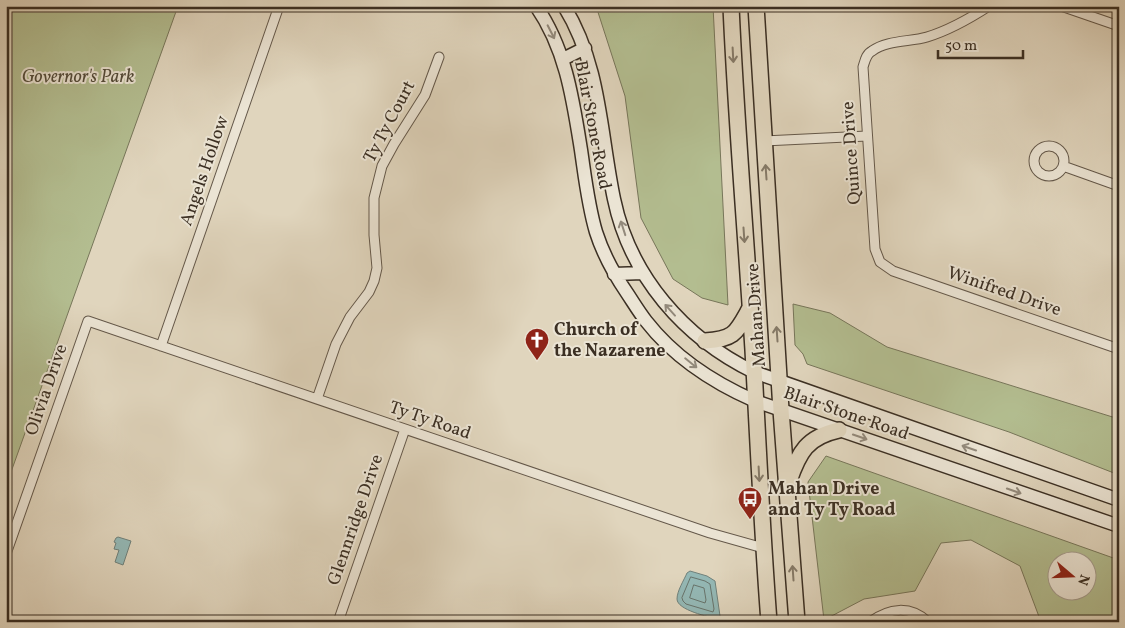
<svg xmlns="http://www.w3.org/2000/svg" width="1125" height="628" font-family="Vollkorn,serif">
  <rect width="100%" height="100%" fill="#e0d5bd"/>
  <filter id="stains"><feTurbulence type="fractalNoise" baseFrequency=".004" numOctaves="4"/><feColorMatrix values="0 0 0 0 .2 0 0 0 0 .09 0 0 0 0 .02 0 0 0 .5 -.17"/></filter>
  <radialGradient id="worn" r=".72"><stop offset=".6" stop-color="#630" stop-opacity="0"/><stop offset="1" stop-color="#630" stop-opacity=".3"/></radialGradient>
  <!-- green -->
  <path fill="#b3bd90" stroke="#77765a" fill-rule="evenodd" d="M 6,6 L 178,6 L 6,486 Z
    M 596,6 L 713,6 L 728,305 L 702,298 L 673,279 L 641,218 L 625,96 Z
    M 793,304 L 830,313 L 887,347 L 1119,419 L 1119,475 L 1009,432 L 807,364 L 803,354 L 795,345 Z
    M 826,456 L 1119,560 L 1119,622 L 1041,622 L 1020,566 L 971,540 L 941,543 L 915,591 L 864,599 L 824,620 L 808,482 ZM 1088,560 L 1088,590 L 1058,590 L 1058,560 Z"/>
  <!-- water -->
  <path fill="#94b8b5" stroke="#70817b" d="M 118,537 L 131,541 L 123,565 L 115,562 L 119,550 L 114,549 L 116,543 L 114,542 L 116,538 Z
    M 690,571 L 707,576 L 715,581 L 720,616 L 718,619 C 709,617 677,610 677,599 C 677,591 684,580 687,573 Z"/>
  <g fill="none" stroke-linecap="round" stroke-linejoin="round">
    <!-- shore -->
    <path stroke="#68746c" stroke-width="1" d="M 691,577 L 705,581 L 710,584 L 714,609 L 713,612 L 686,604 L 683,601 L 682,598 Z
      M 694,585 L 704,588 L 706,600 L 705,603 L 690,598 Z"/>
    <defs>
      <path id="minor" d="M 989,6 C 969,19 950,30 927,37 C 910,42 887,40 872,51 C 866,54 865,61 863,67 L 875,249 L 880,262 L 893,271 L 1119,349
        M 1061,6 L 1119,26
        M 764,141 L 867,136
        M1034 161a15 15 0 1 1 30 0a15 15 0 1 1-30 0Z
        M 1063,166 L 1119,186
        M 161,346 L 279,6
        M 317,399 L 336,344 L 350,317 L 369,292 L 374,281 L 377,268 L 374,235 L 374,198 L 382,166 L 394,144 L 425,95 L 439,57
        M 6,554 L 88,321 L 710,533 L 763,548
        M 338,622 L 405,429
        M 870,622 C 889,608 910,605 928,622"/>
      <path id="secondary" d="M 536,6 C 566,49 573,100 581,150 C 585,177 588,205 596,232 C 603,254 614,274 627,293 C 633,302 639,312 646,321 C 674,357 714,383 755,401 L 1119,526
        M 564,6 C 601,66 600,132 614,199 C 630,276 684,338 754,372 L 1119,500
        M 563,59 L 585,48
        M 614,274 L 643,273"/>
      <path id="primary" d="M 731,6 C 736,121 746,235 753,350 C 758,441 762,531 769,622
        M 756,6 L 781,410 L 797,622
        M 705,341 C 735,339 736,333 750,308
        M 789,481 C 799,452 807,437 839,430"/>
    </defs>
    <!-- minor casing -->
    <use href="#minor" stroke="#64584a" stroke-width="11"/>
    <!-- secondary casing -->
    <use href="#secondary" stroke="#3b2f23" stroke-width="15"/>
    <!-- primary casing -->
    <use href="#primary" stroke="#3b2f23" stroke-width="18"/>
    <!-- minor -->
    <use href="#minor" stroke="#ebe4d4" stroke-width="9"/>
    <!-- secondary -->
    <use href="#secondary" stroke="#ebe4d4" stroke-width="12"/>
    <!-- primary -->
    <use href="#primary" stroke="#e0d5bd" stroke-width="15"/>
  </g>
  <!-- one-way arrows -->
  <defs><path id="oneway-shaft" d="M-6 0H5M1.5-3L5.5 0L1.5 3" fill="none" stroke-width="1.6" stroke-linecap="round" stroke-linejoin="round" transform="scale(1.25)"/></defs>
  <g stroke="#938a7c">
    <use href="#oneway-shaft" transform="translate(551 32) rotate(63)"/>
    <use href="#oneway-shaft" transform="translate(623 228) rotate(-108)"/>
    <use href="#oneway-shaft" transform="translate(670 310) rotate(-132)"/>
    <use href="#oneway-shaft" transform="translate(691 363) rotate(39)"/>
    <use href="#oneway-shaft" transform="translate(860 437) rotate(19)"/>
    <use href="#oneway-shaft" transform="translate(969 448) rotate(-161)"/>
    <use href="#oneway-shaft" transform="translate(1014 491) rotate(19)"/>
  </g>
  <g stroke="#857a68">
    <use href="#oneway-shaft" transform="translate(733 55) rotate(87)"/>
    <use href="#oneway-shaft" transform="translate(766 172) rotate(-94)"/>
    <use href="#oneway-shaft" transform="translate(744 235) rotate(86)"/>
    <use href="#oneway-shaft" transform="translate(777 334) rotate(-94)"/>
    <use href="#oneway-shaft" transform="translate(759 474) rotate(87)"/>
    <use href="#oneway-shaft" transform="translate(793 573) rotate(-94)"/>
  </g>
  <!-- icons -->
  <defs>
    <symbol id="church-pin" viewBox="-11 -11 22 30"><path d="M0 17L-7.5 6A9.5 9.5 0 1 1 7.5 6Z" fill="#8f2418" stroke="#ebe4d4"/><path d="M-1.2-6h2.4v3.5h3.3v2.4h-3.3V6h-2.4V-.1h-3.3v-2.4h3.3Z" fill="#fff"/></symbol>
    <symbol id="bus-pin" viewBox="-11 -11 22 30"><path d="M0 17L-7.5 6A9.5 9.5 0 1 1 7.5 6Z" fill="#8f2418" stroke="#ebe4d4"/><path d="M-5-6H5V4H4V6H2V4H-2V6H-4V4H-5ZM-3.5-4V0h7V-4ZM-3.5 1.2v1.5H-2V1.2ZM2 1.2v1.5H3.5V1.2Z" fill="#fff"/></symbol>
  </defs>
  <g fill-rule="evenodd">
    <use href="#church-pin" x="523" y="326" width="28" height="38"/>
    <use href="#bus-pin" x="736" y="485" width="28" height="38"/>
  </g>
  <g text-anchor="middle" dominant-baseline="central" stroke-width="4" stroke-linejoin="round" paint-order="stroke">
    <!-- park labels -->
    <g font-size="18" font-style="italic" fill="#534b39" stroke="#ebe4d4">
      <text x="78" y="77">Governor's Park</text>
    </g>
    <!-- street labels -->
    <g font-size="18" fill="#3b2f23" stroke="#ebe4d4">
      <text transform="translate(390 122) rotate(-62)">Ty Ty Court</text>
      <text transform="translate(592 125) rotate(79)">Blair Stone Road</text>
      <text transform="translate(852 153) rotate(-94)">Quince Drive</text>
      <text transform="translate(205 171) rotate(-71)">Angels Hollow</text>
      <text transform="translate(1004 292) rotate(19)">Winifred Drive</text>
      <text transform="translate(757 315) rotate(-94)">Mahan Drive</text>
      <text transform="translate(47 390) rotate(-71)">Olivia Drive</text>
      <text transform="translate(846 414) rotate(19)">Blair Stone Road</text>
      <text transform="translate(430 421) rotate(19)">Ty Ty Road</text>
      <text transform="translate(356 520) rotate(-71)">Glennridge Drive</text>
    </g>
    <!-- poi labels -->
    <g font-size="18" font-weight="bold" fill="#3b2f23" stroke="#ebe4d4" text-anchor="start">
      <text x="554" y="330">Church of<tspan x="554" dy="21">the Nazarene</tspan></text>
      <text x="768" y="489">Mahan Drive<tspan x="768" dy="21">and Ty Ty Road</tspan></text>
    </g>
  </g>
  <!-- margin -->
  <rect width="1125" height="628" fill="none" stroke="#e0d5bd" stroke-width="25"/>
  <rect x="8" y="8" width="1110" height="613" fill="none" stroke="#3b2f23" stroke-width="2.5"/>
  <rect x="12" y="12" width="1100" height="603" fill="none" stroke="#3b2f23"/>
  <!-- north arrow -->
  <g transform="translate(1072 576) rotate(109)"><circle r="24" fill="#ebe4d4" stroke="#a59c8d"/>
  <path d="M0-4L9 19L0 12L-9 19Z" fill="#8f2418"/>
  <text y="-8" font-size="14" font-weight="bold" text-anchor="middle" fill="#3b2f23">N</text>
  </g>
  <!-- scale -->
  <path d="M938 50v8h85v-8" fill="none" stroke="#3b2f23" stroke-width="2.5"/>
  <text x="945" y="50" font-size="15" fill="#3b2f23" stroke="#ebe4d4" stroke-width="4" paint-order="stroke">50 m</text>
  <rect width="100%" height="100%" filter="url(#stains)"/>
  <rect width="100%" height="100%" fill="url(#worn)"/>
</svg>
